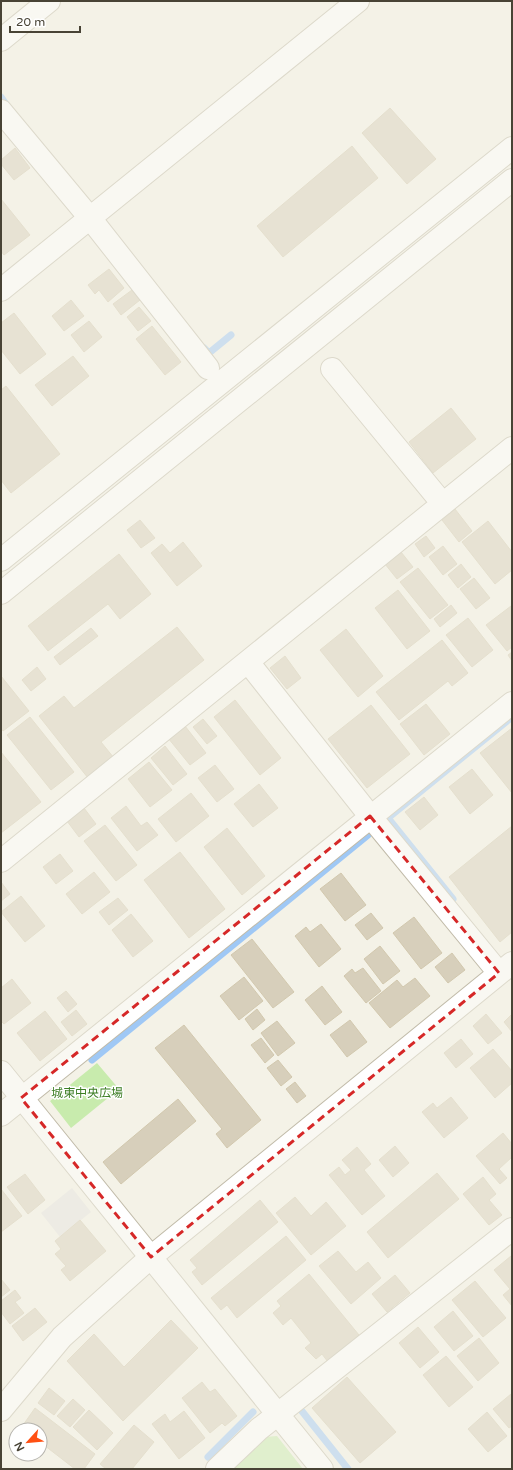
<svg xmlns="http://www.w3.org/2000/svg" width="513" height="1470" font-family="'Varela Round','Noto Sans JP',sans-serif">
  <rect width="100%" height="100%" fill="#f4f2e7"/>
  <!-- green -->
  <path fill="#c8ebad" d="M 97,1063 L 119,1089 L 71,1128 L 50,1101 Z
    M 277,1436 L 303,1469 L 233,1469 L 265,1437 Z"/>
  <!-- parking -->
  <path fill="#e5e3df" d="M 72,1188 L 91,1212 L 60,1237 L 41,1213 Z"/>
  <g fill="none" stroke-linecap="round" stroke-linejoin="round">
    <!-- stream -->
    <path stroke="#9fc8f5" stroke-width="7" d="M 1,97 L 8,107
      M 204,348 L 209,353 L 231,335
      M 453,899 L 388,818 L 512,717
      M 92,1060 L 368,835
      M 301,1410 L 348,1469
      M 208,1457 L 253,1412"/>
  </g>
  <!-- building -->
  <path fill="#d7cfbb" stroke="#d2c8ae" d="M 390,108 L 436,159 L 407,184 L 362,133 Z
    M 352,146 L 378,178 L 283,257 L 257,226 Z
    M 15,148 L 30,168 L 14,180 L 1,164 L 1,160 Z
    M 1,199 L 30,235 L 4,255 L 1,251 Z
    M 109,269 L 124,288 L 108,302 L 99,290 L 95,294 L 88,285 Z
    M 132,290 L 140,300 L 121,315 L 113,304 Z
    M 71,300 L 84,316 L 64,331 L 52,316 Z
    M 139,307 L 151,321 L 138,331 L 127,317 Z
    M 14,313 L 46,354 L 20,374 L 1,350 L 1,323 Z
    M 89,321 L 102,337 L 84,352 L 71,335 Z
    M 152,326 L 181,362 L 165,375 L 136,339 Z
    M 73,356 L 89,376 L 52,406 L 35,385 Z
    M 6,386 L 60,454 L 11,493 L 1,480 L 1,390 Z
    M 451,408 L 476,439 L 433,473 L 409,442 Z
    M 455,509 L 472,531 L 459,542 L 442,520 Z
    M 140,520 L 155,538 L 141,548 L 127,530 Z
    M 488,521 L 512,552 L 512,570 L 495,584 L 462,542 Z
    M 426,536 L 435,548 L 424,557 L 415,544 Z
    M 183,542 L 202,566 L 177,586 L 151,553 L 162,544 L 170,553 Z
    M 443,546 L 457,564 L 443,575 L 429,557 Z
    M 401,552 L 413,567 L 397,579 L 385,564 Z
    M 119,554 L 151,594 L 120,619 L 108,604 L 48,651 L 28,626 Z
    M 461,564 L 471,577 L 458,588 L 448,575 Z
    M 418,568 L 448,605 L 430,619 L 400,582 Z
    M 474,578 L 490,598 L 476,609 L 460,589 Z
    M 398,590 L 430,631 L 407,649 L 375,608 Z
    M 451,605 L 457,613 L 440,627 L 434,619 Z
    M 511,606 L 512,647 L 507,651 L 486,625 Z
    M 468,618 L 493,650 L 472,667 L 446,635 Z
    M 177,627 L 204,660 L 101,742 L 114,758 L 88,778 L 39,716 L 64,696 L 74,708 Z
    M 91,628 L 98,636 L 60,665 L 54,657 Z
    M 346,629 L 383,676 L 358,697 L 320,650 Z
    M 442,640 L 468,673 L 452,686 L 448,681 L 399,720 L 376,692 Z
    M 512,652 L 512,661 L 508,655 Z
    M 285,656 L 301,678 L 287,689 L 270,668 Z
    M 37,667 L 46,679 L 31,691 L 22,680 Z
    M 1,676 L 29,711 L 3,731 L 1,728 Z
    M 235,700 L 281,758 L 260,775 L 214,717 Z
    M 426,704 L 450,734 L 424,755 L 400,724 Z
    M 371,705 L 410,754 L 367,788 L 328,739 Z
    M 30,717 L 74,772 L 51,790 L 7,735 Z
    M 203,719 L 217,736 L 207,744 L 193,727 Z
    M 185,726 L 206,753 L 190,765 L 168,738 Z
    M 512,728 L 512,793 L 480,753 Z
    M 165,746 L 187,774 L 173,785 L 151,758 Z
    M 1,752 L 41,802 L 1,833 Z
    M 149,762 L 172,790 L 150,807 L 128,779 Z
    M 215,765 L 234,789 L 217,802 L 198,778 Z
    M 472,769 L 493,795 L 470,814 L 449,787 Z
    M 259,784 L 278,808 L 253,827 L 234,804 Z
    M 191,793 L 209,816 L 176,842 L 158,819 Z
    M 424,797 L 438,815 L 420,830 L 405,812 Z
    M 126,806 L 141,826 L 147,822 L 158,835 L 137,851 L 111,818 Z
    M 84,808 L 96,824 L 79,837 L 67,821 Z
    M 105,825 L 137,865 L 116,881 L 84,841 Z
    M 512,826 L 512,904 L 510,905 L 512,907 L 512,932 L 500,942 L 449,877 Z
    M 227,828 L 265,876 L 242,895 L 204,847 Z
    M 180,852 L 225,909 L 189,938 L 144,880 Z
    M 60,854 L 73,871 L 56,884 L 43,867 Z
    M 94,872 L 110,892 L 82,914 L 66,894 Z
    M 341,873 L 366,905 L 345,921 L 320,889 Z
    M 1,882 L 10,894 L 1,901 Z
    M 21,896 L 45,926 L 25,942 L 1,912 Z
    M 118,898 L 128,910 L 109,925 L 99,912 Z
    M 371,913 L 383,928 L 367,940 L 355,925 Z
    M 131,914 L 153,941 L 133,957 L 112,930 Z
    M 414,917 L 442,953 L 421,969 L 393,933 Z
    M 321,924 L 341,949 L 319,967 L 295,936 L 306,927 L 310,932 Z
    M 252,939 L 294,992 L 273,1008 L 231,955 Z
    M 380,946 L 400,971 L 383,984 L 364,959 Z
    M 452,953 L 465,970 L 448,983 L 435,967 Z
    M 363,968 L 381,991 L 366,1003 L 344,976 L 352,969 L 355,973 Z
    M 244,977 L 263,1001 L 239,1020 L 220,996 Z
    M 415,978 L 430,996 L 390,1028 L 369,1003 L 397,980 L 403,987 Z
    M 12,979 L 31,1003 L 4,1024 L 1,1021 L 1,988 Z
    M 322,986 L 342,1012 L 325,1025 L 305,1000 Z
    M 66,991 L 77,1004 L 68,1012 L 57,998 Z
    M 257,1009 L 265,1020 L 253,1030 L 245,1019 Z
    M 76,1010 L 87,1024 L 72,1036 L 61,1022 Z
    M 45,1011 L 67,1039 L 40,1061 L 17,1033 Z
    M 486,1014 L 502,1033 L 488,1044 L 473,1026 Z
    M 512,1014 L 512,1032 L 504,1022 Z
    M 350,1020 L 367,1042 L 347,1057 L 330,1035 Z
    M 277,1021 L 295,1043 L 278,1056 L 261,1033 Z
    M 184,1025 L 261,1120 L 227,1148 L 216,1134 L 222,1129 L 155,1048 Z
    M 261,1038 L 274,1055 L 265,1063 L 251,1045 Z
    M 461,1039 L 473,1054 L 456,1068 L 444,1053 Z
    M 493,1049 L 512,1071 L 512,1083 L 495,1098 L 470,1068 Z
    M 278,1060 L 292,1077 L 281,1086 L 267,1068 Z
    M 295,1082 L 306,1096 L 297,1103 L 286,1089 Z
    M 451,1097 L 468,1118 L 444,1138 L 422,1112 L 433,1103 L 437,1108 Z
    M 178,1099 L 196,1121 L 121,1184 L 103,1162 Z
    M 503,1133 L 512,1144 L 512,1157 L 499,1169 L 507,1178 L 500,1184 L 476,1156 Z
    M 395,1146 L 409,1163 L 393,1177 L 379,1160 Z
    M 357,1147 L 371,1164 L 364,1170 L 385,1196 L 362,1215 L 329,1175 L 339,1167 L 345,1175 L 351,1170 L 342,1160 Z
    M 437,1173 L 459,1199 L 388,1258 L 367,1232 Z
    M 25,1174 L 45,1200 L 28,1214 L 7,1187 Z
    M 483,1177 L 496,1194 L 489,1200 L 502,1215 L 489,1225 L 463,1194 Z
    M 1,1189 L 22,1216 L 1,1232 Z
    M 295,1197 L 311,1216 L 326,1202 L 346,1226 L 311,1255 L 276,1213 Z
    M 260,1200 L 278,1222 L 202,1285 L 192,1272 L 197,1268 L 190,1260 Z
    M 80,1220 L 106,1251 L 70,1281 L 61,1270 L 66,1266 L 55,1254 L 61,1249 L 55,1241 Z
    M 286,1236 L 306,1260 L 237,1318 L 227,1305 L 221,1310 L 211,1298 Z
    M 338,1251 L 356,1272 L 368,1262 L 381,1278 L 351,1304 L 319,1266 Z
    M 511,1256 L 512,1257 L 512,1306 L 503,1295 L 510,1289 L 494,1270 Z
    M 309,1274 L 359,1335 L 328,1362 L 322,1354 L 316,1359 L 305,1348 L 311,1343 L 291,1318 L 283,1325 L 273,1313 L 281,1306 L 277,1301 Z
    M 395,1275 L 410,1293 L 387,1312 L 372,1294 Z
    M 1,1279 L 10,1290 L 1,1297 Z
    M 475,1281 L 506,1318 L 483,1337 L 452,1300 Z
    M 15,1290 L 21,1298 L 15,1302 L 24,1313 L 10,1324 L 1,1312 L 1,1301 Z
    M 35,1308 L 47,1322 L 23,1341 L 12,1326 Z
    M 453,1311 L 473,1336 L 454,1351 L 434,1327 Z
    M 171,1320 L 198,1348 L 123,1421 L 67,1361 L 94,1334 L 124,1367 Z
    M 418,1327 L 439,1352 L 420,1368 L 399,1343 Z
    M 479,1338 L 499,1363 L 478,1381 L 457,1356 Z
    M 446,1356 L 473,1387 L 449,1407 L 423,1375 Z
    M 347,1377 L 396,1432 L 360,1463 L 312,1408 Z
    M 202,1382 L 210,1392 L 215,1389 L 237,1416 L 225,1426 L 222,1423 L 210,1433 L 182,1398 Z
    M 49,1388 L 65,1401 L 54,1415 L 38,1403 Z
    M 511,1394 L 512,1426 L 509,1428 L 493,1409 Z
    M 73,1399 L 85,1410 L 70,1427 L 57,1416 Z
    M 35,1408 L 95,1454 L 84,1469 L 75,1469 L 40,1442 L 40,1430 L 24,1430 L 21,1428 Z
    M 89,1410 L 113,1433 L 97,1450 L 73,1427 Z
    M 184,1411 L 205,1438 L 179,1459 L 152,1424 L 165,1414 L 170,1422 Z
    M 487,1412 L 507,1436 L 488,1452 L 468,1429 Z
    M 134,1425 L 154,1442 L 132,1469 L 106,1469 L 100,1464 Z"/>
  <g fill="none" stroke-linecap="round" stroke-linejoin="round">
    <defs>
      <path id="minor" d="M 1,40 L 49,1
        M 1,111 L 90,218 L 208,368
        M 1,290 L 358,1
        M 332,369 L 443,504
        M 1,560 L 512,148
        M 1,593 L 512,180
        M 248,662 L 370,816 L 499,973
        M 1,861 L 512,448
        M 1,1072 L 322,1469
        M 1,1115 L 512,703
        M 1,1410 L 62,1337 L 151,1257 L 512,963
        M 217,1469 L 259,1429 L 512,1229"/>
    </defs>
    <!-- minor casing -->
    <use href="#minor" stroke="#c1bba9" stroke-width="24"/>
    <!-- minor -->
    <use href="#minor" stroke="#fff" stroke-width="22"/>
  </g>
  <!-- marked area -->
  <path d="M0 0H513V1470H0ZM 370,816 L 499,973 L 151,1257 L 21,1098 Z" fill="#f4f2e7" fill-opacity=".55" fill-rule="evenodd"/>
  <path fill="none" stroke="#d62828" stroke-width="3" stroke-dasharray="8 5" stroke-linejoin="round" d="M 370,816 L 499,973 L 151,1257 L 21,1098 Z"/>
  <g text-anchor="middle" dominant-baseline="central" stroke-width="3" stroke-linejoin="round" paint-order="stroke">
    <!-- park labels -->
    <g font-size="12" fill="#3c7e24" stroke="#fff">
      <text x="87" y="1093">城東中央広場</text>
    </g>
  </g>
  <!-- border -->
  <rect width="513" height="1470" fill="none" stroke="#484335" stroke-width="4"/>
  <!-- north arrow -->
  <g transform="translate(28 1442) rotate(243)"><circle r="19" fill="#ffffff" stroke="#b6b4ae"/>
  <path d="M0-3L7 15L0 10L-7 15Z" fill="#ff5013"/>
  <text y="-6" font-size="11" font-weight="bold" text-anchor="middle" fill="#484335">N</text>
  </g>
  <!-- scale -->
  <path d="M10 26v6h70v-6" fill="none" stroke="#484335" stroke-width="2"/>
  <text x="16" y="26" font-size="12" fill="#484335" stroke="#ffffff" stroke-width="3" paint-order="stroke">20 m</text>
</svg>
